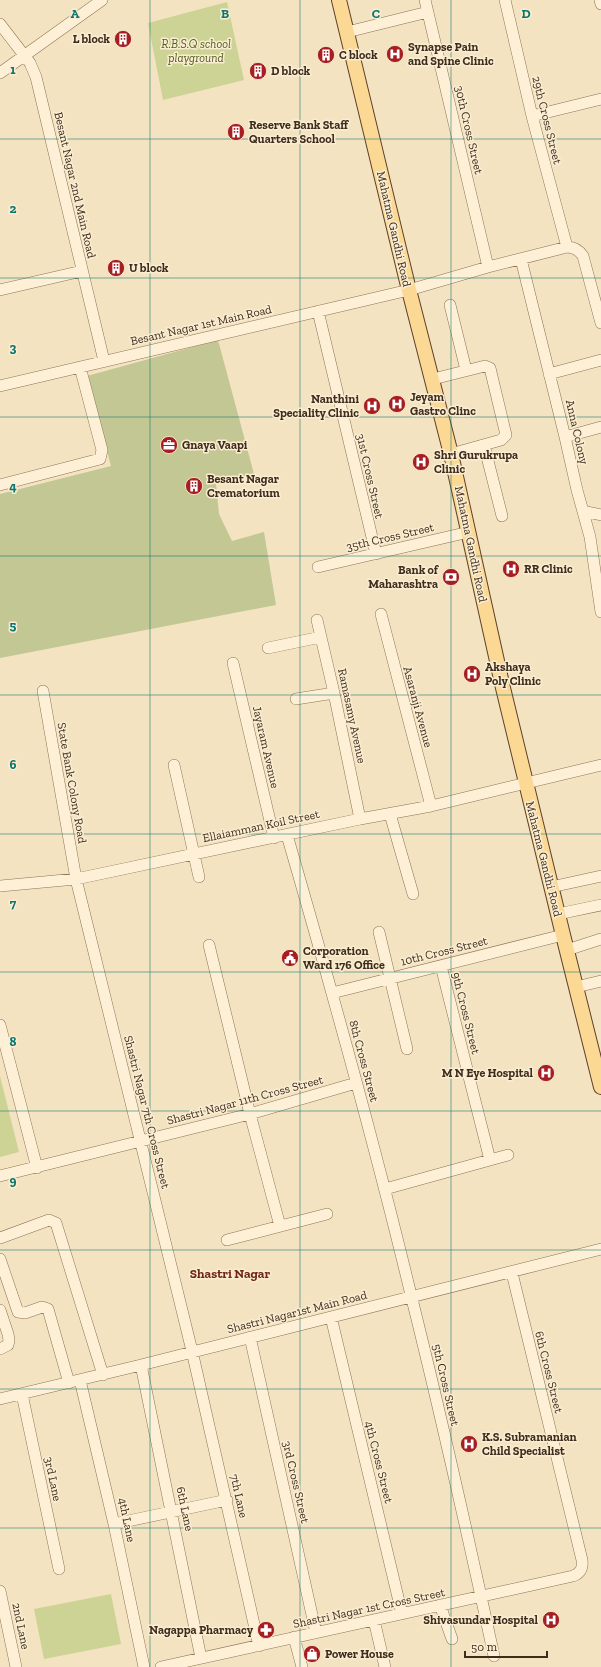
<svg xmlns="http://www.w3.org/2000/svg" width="601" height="1667" font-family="'Zilla Slab',serif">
  <rect width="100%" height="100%" fill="#f3e3c1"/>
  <!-- green -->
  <path fill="#cdd394" d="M 227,2 L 244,80 L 163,100 L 148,23 Z
    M 0,1076 L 19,1152 L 0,1157 Z
    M 111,1594 L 121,1644 L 44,1659 L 34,1609 Z"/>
  <!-- cemetery -->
  <path fill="#c2c794" d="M 218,340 L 254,474 L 216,484 L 219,514 L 232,541 L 264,532 L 276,605 L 0,658 L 0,494 L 111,466 L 87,376 Z"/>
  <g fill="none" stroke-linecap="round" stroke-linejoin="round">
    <defs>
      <path id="minor" d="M 425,0 L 488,267
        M 505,0 L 532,116 L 567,247
        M 600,0 L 601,4
        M 0,24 L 30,63 L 36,77 L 104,361
        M 347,32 L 428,12
        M 0,73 L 102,0
        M 532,116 L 601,99
        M 521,259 L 565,437 L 577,490 L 590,537 L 601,612
        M 0,290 L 82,271
        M 450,305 L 466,370
        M 318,311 L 376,554
        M 549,374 L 601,360
        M 433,379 L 485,366 L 490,368 L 506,435 L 501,440 L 451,454
        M 0,386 L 409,290 L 488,267 L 567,247 C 574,247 579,250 583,256 L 601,323
        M 565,437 L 601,427
        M 484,445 L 502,516
        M 0,485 L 100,459 L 102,450 L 80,367
        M 583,511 L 601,515
        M 318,567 L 469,532
        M 381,614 L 431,806
        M 317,620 L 334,693 L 360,819
        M 268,648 L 321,637
        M 233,663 L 274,838
        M 43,691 L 76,879 L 192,1351 L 259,1646
        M 296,699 L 334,693
        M 174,765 L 199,877
        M 390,814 L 413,894
        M 287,835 C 331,987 374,1141 411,1295 C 441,1415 468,1536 494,1656
        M 0,886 L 76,879 L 360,819 L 431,806 L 601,765
        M 551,887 L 601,876
        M 558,914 L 601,905
        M 379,932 L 407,1049
        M 209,945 L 250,1114 L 280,1226
        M 567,950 L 601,939
        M 441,966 L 490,1160
        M 576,987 L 601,981
        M 332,993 L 563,935
        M 0,1025 L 37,1168
        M 0,1176 L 250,1114 L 356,1083
        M 385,1189 L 508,1155
        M 0,1238 L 49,1220 L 56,1223 L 103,1375
        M 227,1240 L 327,1214
        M 0,1259 L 18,1312 L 25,1313 L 42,1307 L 48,1309 L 69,1383
        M 0,1310 L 8,1334 L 9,1340 L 8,1345 L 0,1349
        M 331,1317 L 402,1614
        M 250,1337 L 316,1633
        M 141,1365 L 201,1658
        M 80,1380 L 114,1524 L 144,1667
        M 22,1394 L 59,1569
        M 0,1399 L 141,1365 L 601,1249
        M 114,1524 L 227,1500
        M 0,1591 L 16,1667
        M 440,1605 L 452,1639
        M 374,1620 L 385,1667
        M 294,1637 L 302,1667
        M 161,1667 L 573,1576 C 581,1573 583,1568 582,1560 L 512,1273"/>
      <path id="major" d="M 339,0 L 409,290 L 451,454 L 503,688 L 563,935 L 601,1087"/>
    </defs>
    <!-- minor casing -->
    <use href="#minor" stroke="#907356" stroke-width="12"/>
    <!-- major casing -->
    <use href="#major" stroke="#5d412b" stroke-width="16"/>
    <!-- minor -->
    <use href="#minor" stroke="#fdf0d6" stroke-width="11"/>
    <!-- major -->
    <use href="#major" stroke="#fbd995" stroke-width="14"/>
  </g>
  <!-- grid -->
  <path fill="none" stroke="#0f766e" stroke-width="1" stroke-opacity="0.55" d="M 150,0 L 150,1667M 300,0 L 300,1667M 451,0 L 451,1667M 0,139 L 601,139M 0,278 L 601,278M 0,417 L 601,417M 0,556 L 601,556M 0,695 L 601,695M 0,834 L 601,834M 0,972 L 601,972M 0,1111 L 601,1111M 0,1250 L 601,1250M 0,1389 L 601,1389M 0,1528 L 601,1528"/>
  <!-- icons -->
  <defs>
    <symbol id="building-disc" viewBox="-11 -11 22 22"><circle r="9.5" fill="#a61e22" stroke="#faedd2"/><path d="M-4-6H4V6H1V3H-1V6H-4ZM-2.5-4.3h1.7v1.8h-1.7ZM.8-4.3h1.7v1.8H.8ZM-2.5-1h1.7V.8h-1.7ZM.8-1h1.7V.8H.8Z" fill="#fff"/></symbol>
    <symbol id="hospital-disc" viewBox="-11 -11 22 22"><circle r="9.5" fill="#a61e22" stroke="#faedd2"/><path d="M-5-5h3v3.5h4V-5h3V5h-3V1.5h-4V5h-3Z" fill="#fff"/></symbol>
    <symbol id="office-disc" viewBox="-11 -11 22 22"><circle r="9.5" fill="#a61e22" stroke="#faedd2"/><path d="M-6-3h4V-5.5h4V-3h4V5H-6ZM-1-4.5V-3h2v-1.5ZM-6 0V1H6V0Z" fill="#fff"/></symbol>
    <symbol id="bank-disc" viewBox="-11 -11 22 22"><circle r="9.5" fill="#a61e22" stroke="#faedd2"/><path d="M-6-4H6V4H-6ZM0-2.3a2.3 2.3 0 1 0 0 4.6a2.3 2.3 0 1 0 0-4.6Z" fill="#fff"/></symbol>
    <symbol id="civic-disc" viewBox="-11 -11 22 22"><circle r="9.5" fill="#a61e22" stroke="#faedd2"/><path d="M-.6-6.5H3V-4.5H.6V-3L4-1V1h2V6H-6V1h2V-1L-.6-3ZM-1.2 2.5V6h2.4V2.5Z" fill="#fff"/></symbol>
    <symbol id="pharmacy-disc" viewBox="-11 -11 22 22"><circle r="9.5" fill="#a61e22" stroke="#faedd2"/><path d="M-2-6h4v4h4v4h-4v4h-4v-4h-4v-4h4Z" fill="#fff"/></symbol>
    <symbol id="shop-disc" viewBox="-11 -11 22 22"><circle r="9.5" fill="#a61e22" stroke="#faedd2"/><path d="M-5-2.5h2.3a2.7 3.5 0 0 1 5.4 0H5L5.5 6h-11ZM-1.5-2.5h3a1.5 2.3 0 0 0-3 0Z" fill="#fff"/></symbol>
  </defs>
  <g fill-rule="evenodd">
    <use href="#building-disc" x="113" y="29" width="20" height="20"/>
    <use href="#hospital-disc" x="385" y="44" width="20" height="20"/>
    <use href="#building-disc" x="316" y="45" width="20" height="20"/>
    <use href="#building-disc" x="248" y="61" width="20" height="20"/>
    <use href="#building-disc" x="226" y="122" width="20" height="20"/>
    <use href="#building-disc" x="106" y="258" width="20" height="20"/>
    <use href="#hospital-disc" x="387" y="394" width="20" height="20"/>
    <use href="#hospital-disc" x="362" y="396" width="20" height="20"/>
    <use href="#office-disc" x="159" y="435" width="20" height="20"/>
    <use href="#hospital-disc" x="411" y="452" width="20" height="20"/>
    <use href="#building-disc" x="184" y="476" width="20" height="20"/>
    <use href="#hospital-disc" x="501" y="559" width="20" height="20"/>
    <use href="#bank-disc" x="441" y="567" width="20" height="20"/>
    <use href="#hospital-disc" x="462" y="664" width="20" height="20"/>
    <use href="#civic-disc" x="280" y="948" width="20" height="20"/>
    <use href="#hospital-disc" x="536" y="1063" width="20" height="20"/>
    <use href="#hospital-disc" x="459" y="1434" width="20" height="20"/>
    <use href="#hospital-disc" x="541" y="1610" width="20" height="20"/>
    <use href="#pharmacy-disc" x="256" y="1620" width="20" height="20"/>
    <use href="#shop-disc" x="302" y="1644" width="20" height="20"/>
  </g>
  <g text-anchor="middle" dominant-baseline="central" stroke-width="3" stroke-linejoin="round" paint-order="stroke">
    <!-- poi labels -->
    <g font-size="12" font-weight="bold" fill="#3e2c1c" stroke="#faedd2" text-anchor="start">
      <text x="110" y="39" text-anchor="end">L block</text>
      <text x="408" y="47">Synapse Pain<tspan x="408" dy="14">and Spine Clinic</tspan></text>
      <text x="339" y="55">C block</text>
      <text x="271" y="71">D block</text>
      <text x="249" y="125">Reserve Bank Staff<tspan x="249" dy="14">Quarters School</tspan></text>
      <text x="129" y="268">U block</text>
      <text x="410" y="397">Jeyam<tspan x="410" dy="14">Gastro Clinc</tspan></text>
      <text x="359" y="399" text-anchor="end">Nanthini<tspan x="359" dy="14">Speciality Clinic</tspan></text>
      <text x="182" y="445">Gnaya Vaapi</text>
      <text x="434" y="455">Shri Gurukrupa<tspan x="434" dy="14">Clinic</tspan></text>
      <text x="207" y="479">Besant Nagar<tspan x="207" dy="14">Crematorium</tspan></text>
      <text x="524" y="569">RR Clinic</text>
      <text x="438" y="570" text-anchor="end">Bank of<tspan x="438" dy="14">Maharashtra</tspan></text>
      <text x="485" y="667">Akshaya<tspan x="485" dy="14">Poly Clinic</tspan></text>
      <text x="303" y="951">Corporation<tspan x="303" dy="14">Ward 176 Office</tspan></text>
      <text x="533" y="1073" text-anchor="end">M N Eye Hospital</text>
      <text x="482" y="1437">K.S. Subramanian<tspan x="482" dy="14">Child Specialist</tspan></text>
      <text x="538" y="1620" text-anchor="end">Shivasundar Hospital</text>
      <text x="253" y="1630" text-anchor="end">Nagappa Pharmacy</text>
      <text x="325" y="1654">Power House</text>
    </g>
    <!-- park labels -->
    <g font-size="12" font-style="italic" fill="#4f5d20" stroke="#faedd2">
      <text x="196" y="44">R.B.S.Q school<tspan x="196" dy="14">playground</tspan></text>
    </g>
    <!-- street labels -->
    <g font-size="12" fill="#3e2c1c" stroke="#faedd2">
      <text transform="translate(547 120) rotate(76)">29th Cross Street</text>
      <text transform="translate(469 130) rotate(77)">30th Cross Street</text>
      <text transform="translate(75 185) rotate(77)">Besant Nagar 2nd Main Road</text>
      <text transform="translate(394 229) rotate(77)">Mahatma Gandhi Road</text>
      <text transform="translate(201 325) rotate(-13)">Besant Nagar 1st Main Road</text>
      <text transform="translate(577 432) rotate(77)">Anna Colony</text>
      <text transform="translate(370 476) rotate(77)">31st Cross Street</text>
      <text transform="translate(390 537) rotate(-13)">35th Cross Street</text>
      <text transform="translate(471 544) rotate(78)">Mahatma Gandhi Road</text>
      <text transform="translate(418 707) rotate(75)">Asaranji Avenue</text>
      <text transform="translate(352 716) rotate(78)">Ramasamy Avenue</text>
      <text transform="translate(266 747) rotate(77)">Jayaram Avenue</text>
      <text transform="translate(72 783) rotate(80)">State Bank Colony Road</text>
      <text transform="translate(261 826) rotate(-12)">Ellaiamman Koil Street</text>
      <text transform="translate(544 859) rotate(76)">Mahatma Gandhi Road</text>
      <text transform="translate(444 951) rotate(-14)">10th Cross Street</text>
      <text transform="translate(466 1013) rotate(76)">9th Cross Street</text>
      <text transform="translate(364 1061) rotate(75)">8th Cross Street</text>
      <text transform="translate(245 1100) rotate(-15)">Shastri Nagar 11th Cross Street</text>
      <text transform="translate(147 1112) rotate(76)">Shastri Nagar 7th Cross Street</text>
      <text transform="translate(297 1312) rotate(-14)">Shastri Nagar1st Main Road</text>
      <text transform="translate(549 1372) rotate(76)">6th Cross Street</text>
      <text transform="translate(446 1385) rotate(77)">5th Cross Street</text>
      <text transform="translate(379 1462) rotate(76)">4th Cross Street</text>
      <text transform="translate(53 1479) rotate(78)">3rd Lane</text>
      <text transform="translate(296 1482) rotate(77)">3rd Cross Street</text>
      <text transform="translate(239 1496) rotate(77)">7th Lane</text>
      <text transform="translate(185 1509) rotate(78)">6th Lane</text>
      <text transform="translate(127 1520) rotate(78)">4th Lane</text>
      <text transform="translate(369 1608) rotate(-12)">Shastri Nagar 1st Cross Street</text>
      <text transform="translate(21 1626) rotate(78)">2nd Lane</text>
    </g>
    <!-- neighbourhood labels -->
    <g font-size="13" font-weight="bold" fill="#702716" stroke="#faedd2">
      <text x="230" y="1273">Shastri Nagar</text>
    </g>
  </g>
  <g font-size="13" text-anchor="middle" font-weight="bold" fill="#0f766e" stroke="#faedd2" stroke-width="3" stroke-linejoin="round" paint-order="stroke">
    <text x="75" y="18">A</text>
    <text x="225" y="18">B</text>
    <text x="376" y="18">C</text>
    <text x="526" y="18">D</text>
    <text x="13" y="74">1</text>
    <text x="13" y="213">2</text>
    <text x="13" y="352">3</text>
    <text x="13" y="491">4</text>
    <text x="13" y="630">5</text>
    <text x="13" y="769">6</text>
    <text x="13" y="908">7</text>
    <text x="13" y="1046">8</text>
    <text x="13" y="1185">9</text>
  </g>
  <!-- scale -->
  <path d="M465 1651v6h82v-6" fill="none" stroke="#3e2c1c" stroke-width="2"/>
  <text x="471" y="1651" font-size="12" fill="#3e2c1c" stroke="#faedd2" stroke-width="3" paint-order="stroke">50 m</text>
</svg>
